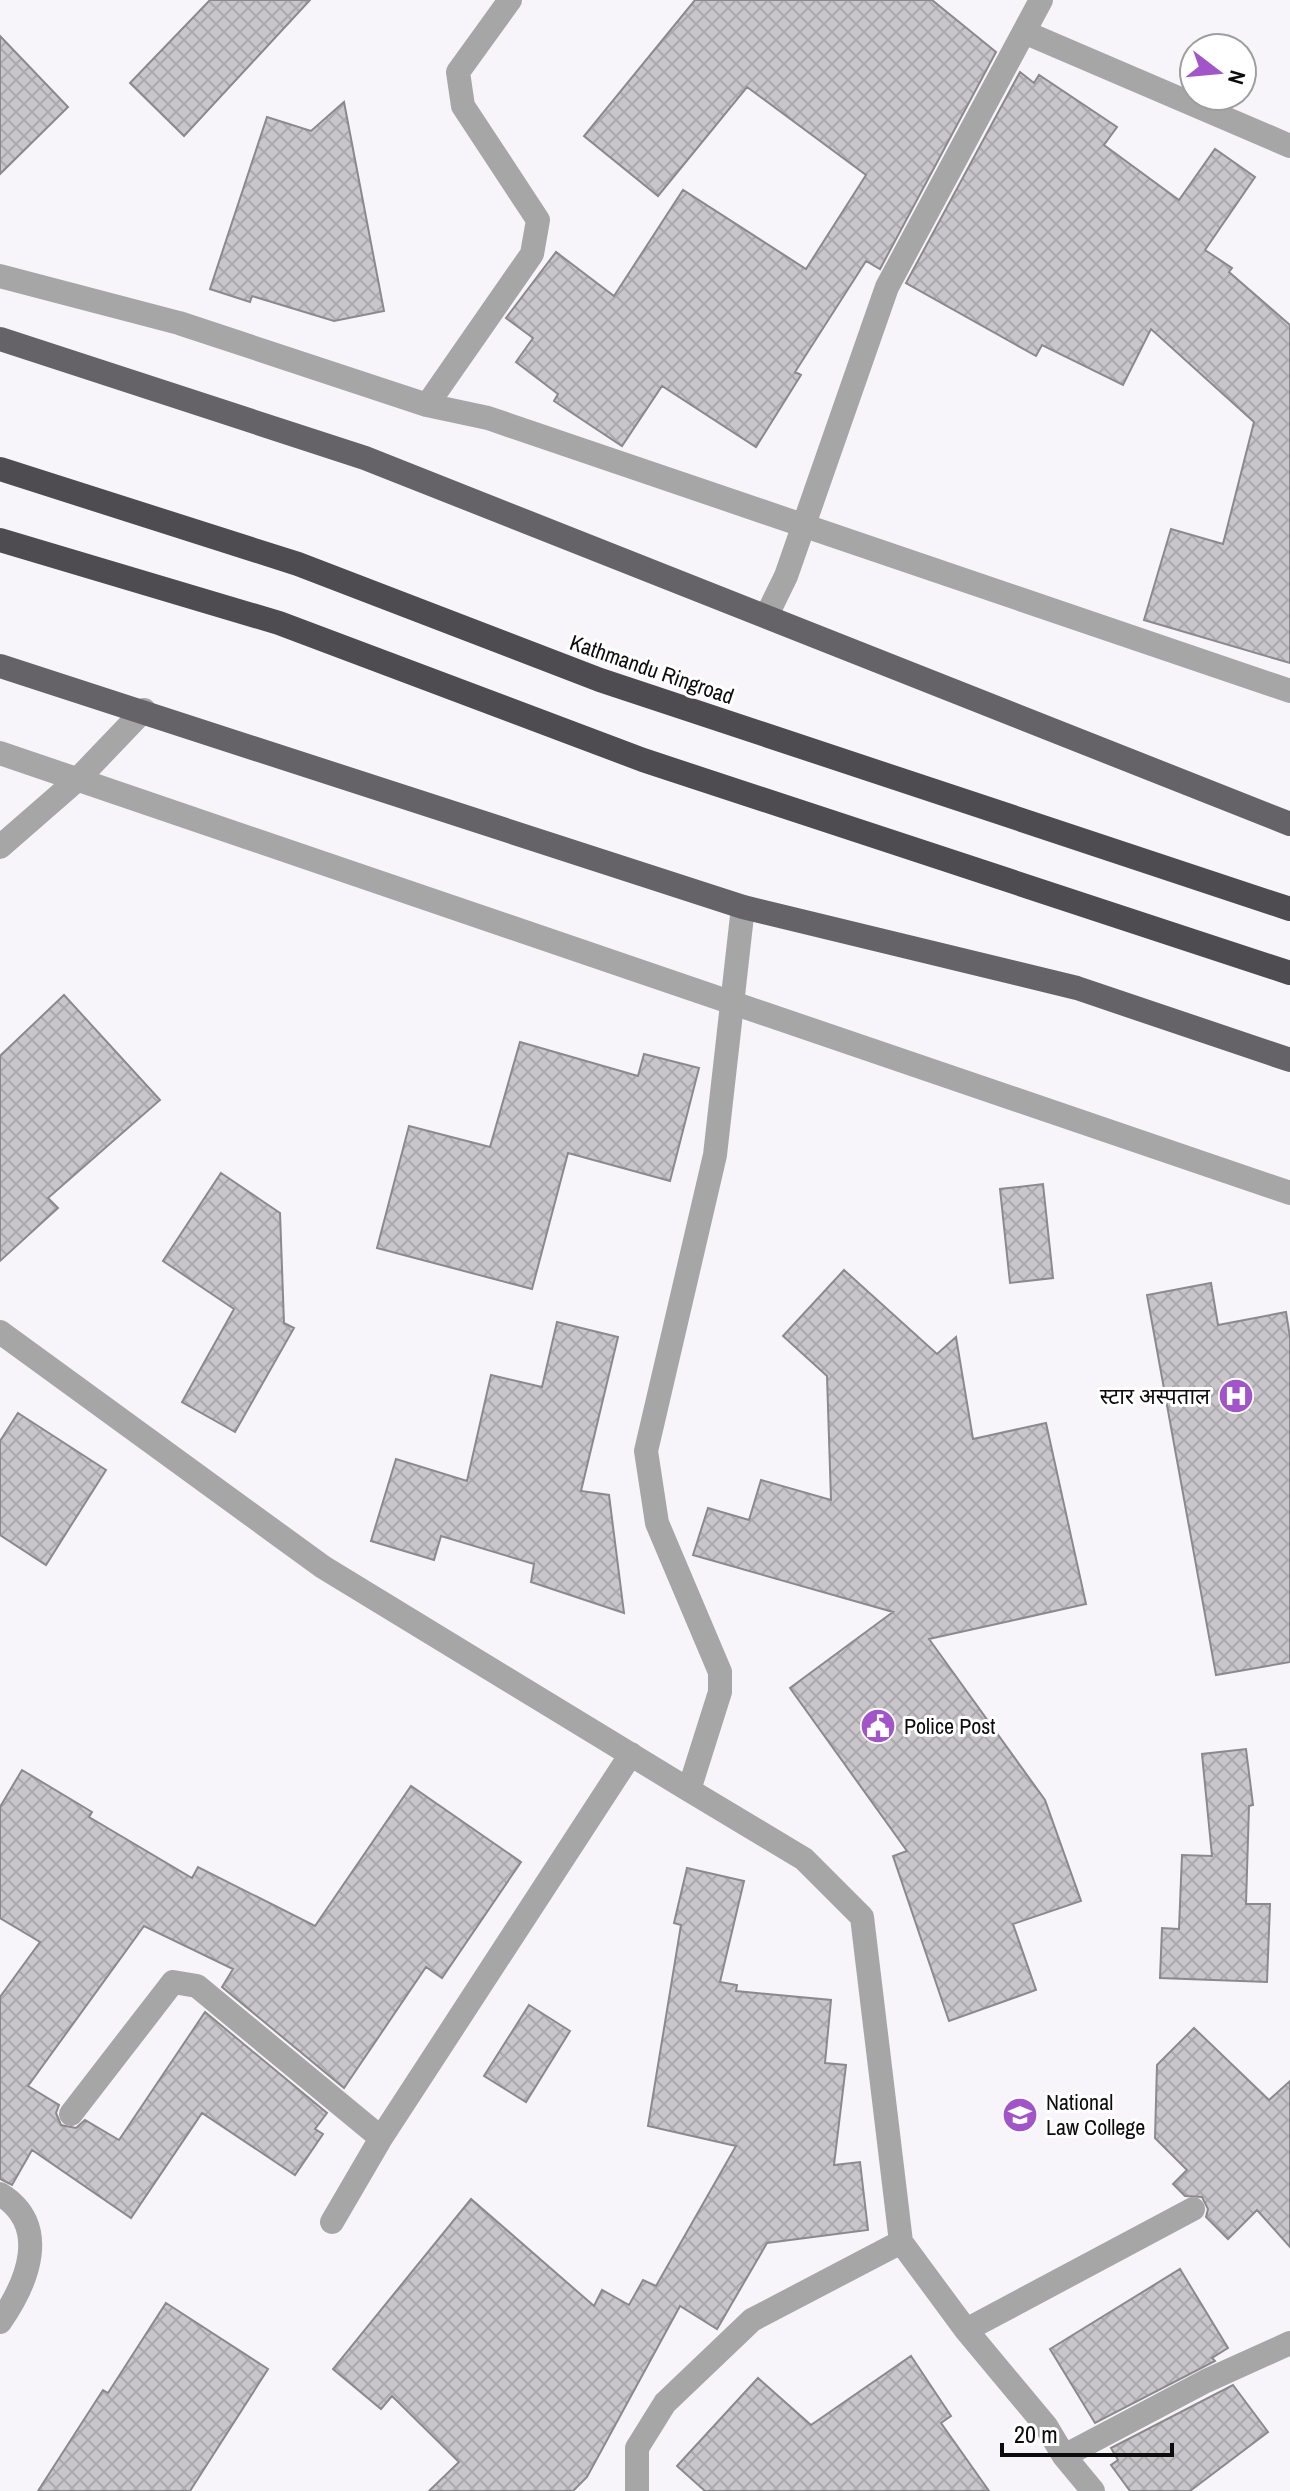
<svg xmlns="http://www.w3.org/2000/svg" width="1290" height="2491" font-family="'Archivo Narrow','Noto Sans Devanagari',sans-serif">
  <defs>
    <pattern id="building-cross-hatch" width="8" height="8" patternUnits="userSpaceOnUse" patternTransform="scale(2)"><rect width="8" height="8" fill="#c8c6ca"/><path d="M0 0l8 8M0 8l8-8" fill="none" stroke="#aba9ac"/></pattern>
  </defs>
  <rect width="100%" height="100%" fill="#f8f5fa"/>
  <!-- building -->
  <path fill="url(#building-cross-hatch)" stroke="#8c898d" stroke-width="2" d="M 210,0 L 310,0 L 184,136 L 130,83 Z
    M 695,0 L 932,0 L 996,52 L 880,269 L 866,261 L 795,372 L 801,375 L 756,447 L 662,386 L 622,446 L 554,401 L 558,394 L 516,362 L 533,338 L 506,318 L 556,252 L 614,296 L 683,190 L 806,269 L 866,175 L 747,87 L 658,196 L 584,136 Z
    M 0,36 L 68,107 L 0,174 Z
    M 1020,72 L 1034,83 L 1039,75 L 1117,127 L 1104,145 L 1179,200 L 1215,149 L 1255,177 L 1205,250 L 1232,268 L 1229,272 L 1290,325 L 1290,663 L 1144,620 L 1171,529 L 1223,544 L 1254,422 L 1151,329 L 1123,385 L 1042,345 L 1036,356 L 906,283 Z
    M 344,102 L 384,311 L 334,321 L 252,296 L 250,302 L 210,289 L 267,117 L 311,131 Z
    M 64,995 L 160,1100 L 48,1198 L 58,1208 L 0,1261 L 0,1056 Z
    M 520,1042 L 638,1076 L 644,1054 L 699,1068 L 670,1181 L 568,1153 L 532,1289 L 377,1248 L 409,1126 L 490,1147 Z
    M 221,1173 L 280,1213 L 284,1323 L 294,1328 L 235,1432 L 182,1402 L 234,1309 L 163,1261 Z
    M 1043,1184 L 1053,1278 L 1010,1283 L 1000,1189 Z
    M 844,1270 L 937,1354 L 956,1337 L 973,1439 L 1046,1423 L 1086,1604 L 929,1639 L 1045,1800 L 1081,1901 L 1013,1924 L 1036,1990 L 949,2021 L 893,1856 L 907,1851 L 790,1688 L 893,1612 L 693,1555 L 708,1508 L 749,1520 L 761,1480 L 831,1500 L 827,1376 L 783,1336 Z
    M 1211,1283 L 1218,1325 L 1286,1312 L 1290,1337 L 1290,1662 L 1216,1675 L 1147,1295 Z
    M 557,1322 L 618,1337 L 581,1491 L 609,1495 L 624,1613 L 531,1582 L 534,1564 L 441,1536 L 434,1560 L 371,1541 L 396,1459 L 467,1481 L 491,1375 L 542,1387 Z
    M 18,1413 L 106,1470 L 46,1565 L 0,1535 L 0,1441 Z
    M 1246,1749 L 1253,1805 L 1249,1806 L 1246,1904 L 1270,1904 L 1267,1982 L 1160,1978 L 1162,1928 L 1179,1929 L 1182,1855 L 1212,1856 L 1202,1754 Z
    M 22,1770 L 92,1812 L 89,1817 L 192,1878 L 198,1867 L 315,1926 L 411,1786 L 521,1862 L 442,1978 L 426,1967 L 344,2088 L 222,1987 L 233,1969 L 144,1926 L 28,2086 L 59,2105 L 56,2113 L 61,2125 L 76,2128 L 85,2120 L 119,2140 L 205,2012 L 327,2113 L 315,2129 L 323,2134 L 295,2175 L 202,2113 L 131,2218 L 32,2150 L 12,2185 L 0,2179 L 0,1997 L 40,1942 L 0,1918 L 0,1807 Z
    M 687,1868 L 744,1881 L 720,1982 L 737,1985 L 736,1991 L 831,2000 L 825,2063 L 846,2065 L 834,2165 L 860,2162 L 868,2230 L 767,2243 L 717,2329 L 680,2306 L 587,2477 L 573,2491 L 429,2491 L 459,2462 L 392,2396 L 381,2409 L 333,2369 L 471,2199 L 594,2306 L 602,2290 L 629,2305 L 643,2280 L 656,2286 L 736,2146 L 648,2126 L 681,1925 L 674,1923 Z
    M 529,2005 L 570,2031 L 526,2102 L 484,2076 Z
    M 1194,2028 L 1269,2100 L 1290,2081 L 1290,2247 L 1257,2210 L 1228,2239 L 1206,2217 L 1208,2209 L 1202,2197 L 1185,2196 L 1173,2184 L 1187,2170 L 1155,2138 L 1157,2065 Z
    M 1180,2269 L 1228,2348 L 1212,2358 L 1215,2361 L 1095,2423 L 1050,2349 Z
    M 166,2303 L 268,2369 L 190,2491 L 38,2491 L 103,2390 L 108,2393 Z
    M 911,2356 L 951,2416 L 941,2423 L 989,2491 L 705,2491 L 677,2466 L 758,2378 L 811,2425 Z
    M 1233,2385 L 1268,2432 L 1190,2491 L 1130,2491 L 1111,2465 L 1118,2460 L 1111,2448 Z"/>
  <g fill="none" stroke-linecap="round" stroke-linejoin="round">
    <!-- lane -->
    <path stroke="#a7a6a7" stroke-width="24" d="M 0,753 L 1290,1193
      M 0,2194 C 51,2225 28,2282 0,2322"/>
    <!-- street -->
    <path stroke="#a7a6a7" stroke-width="24" d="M 1024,32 L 1290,146
      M 0,276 L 179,323 L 427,405 L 488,418 L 1290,691
      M 427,405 L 532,254 L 538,220 L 463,106 L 458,72 L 510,0
      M 767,615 L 786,576 L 887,287 L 1041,0
      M 0,847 L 78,779 L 144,710
      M 0,1332 L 323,1567 L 689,1790 L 720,1692 L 720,1672 L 657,1523 L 646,1451 L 715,1155 L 743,907
      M 689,1790 L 804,1859 L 862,1917 L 901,2242 L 966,2330 L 1046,2426 L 1064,2456 L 1093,2491
      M 71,2114 L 173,1982 L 197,1986 L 381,2138
      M 332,2222 L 381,2138 L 631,1754
      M 966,2330 L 1193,2209
      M 1064,2456 L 1206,2381 L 1290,2343
      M 637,2491 L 637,2448 L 665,2403 L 752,2320 L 901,2242"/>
    <!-- primary -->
    <path stroke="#656367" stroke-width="24" d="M 0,339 L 365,458 L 1290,824
      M 0,666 L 743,907 L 1077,988 L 1290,1060"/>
    <!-- highway -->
    <path stroke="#4e4c50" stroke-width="24" d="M 0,469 L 298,564 L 600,680 L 1290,909
      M 0,540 L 279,623 L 643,760 L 1290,973"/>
  </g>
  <!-- icons -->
  <defs>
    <symbol id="hospital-disc" viewBox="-11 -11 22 22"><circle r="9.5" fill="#a155c8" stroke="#fff"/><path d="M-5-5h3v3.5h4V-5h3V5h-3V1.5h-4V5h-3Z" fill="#fff"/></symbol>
    <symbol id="civic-disc" viewBox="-11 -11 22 22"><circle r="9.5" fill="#a155c8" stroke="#fff"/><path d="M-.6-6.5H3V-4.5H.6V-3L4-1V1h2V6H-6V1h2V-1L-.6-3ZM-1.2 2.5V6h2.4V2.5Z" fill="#fff"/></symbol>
    <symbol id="university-disc" viewBox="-11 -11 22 22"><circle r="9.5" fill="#a155c8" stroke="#fff"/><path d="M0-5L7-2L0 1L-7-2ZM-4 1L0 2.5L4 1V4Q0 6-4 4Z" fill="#fff"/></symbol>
  </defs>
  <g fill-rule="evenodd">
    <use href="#hospital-disc" x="1216" y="1376" width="40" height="40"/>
    <use href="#civic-disc" x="858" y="1706" width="40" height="40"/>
    <use href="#university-disc" x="1000" y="2095" width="40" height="40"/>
  </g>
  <g text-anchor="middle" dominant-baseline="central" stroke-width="6" stroke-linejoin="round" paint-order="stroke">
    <!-- street labels -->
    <g font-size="22" fill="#0c0c0d" stroke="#fff">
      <text transform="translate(652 669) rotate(19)">Kathmandu Ringroad</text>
    </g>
    <!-- poi labels -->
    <g font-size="22" fill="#0c0c0d" stroke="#fff" text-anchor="start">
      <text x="1210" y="1396" text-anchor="end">स्टार अस्पताल</text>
      <text x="904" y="1726">Police Post</text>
      <text x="1046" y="2102">National<tspan x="1046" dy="25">Law College</tspan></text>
    </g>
  </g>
  <!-- north arrow -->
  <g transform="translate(1218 72) rotate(106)"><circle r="38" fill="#ffffff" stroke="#9e9e9e" stroke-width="2"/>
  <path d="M0-6L14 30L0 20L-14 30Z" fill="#a155c8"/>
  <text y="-12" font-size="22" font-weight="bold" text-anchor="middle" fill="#0c0c0d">N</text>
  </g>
  <!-- scale -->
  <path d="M1002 2443v12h170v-12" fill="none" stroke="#0c0c0d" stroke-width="4"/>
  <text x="1014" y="2443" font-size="24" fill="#0c0c0d" stroke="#ffffff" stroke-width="6" paint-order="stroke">20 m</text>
</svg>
